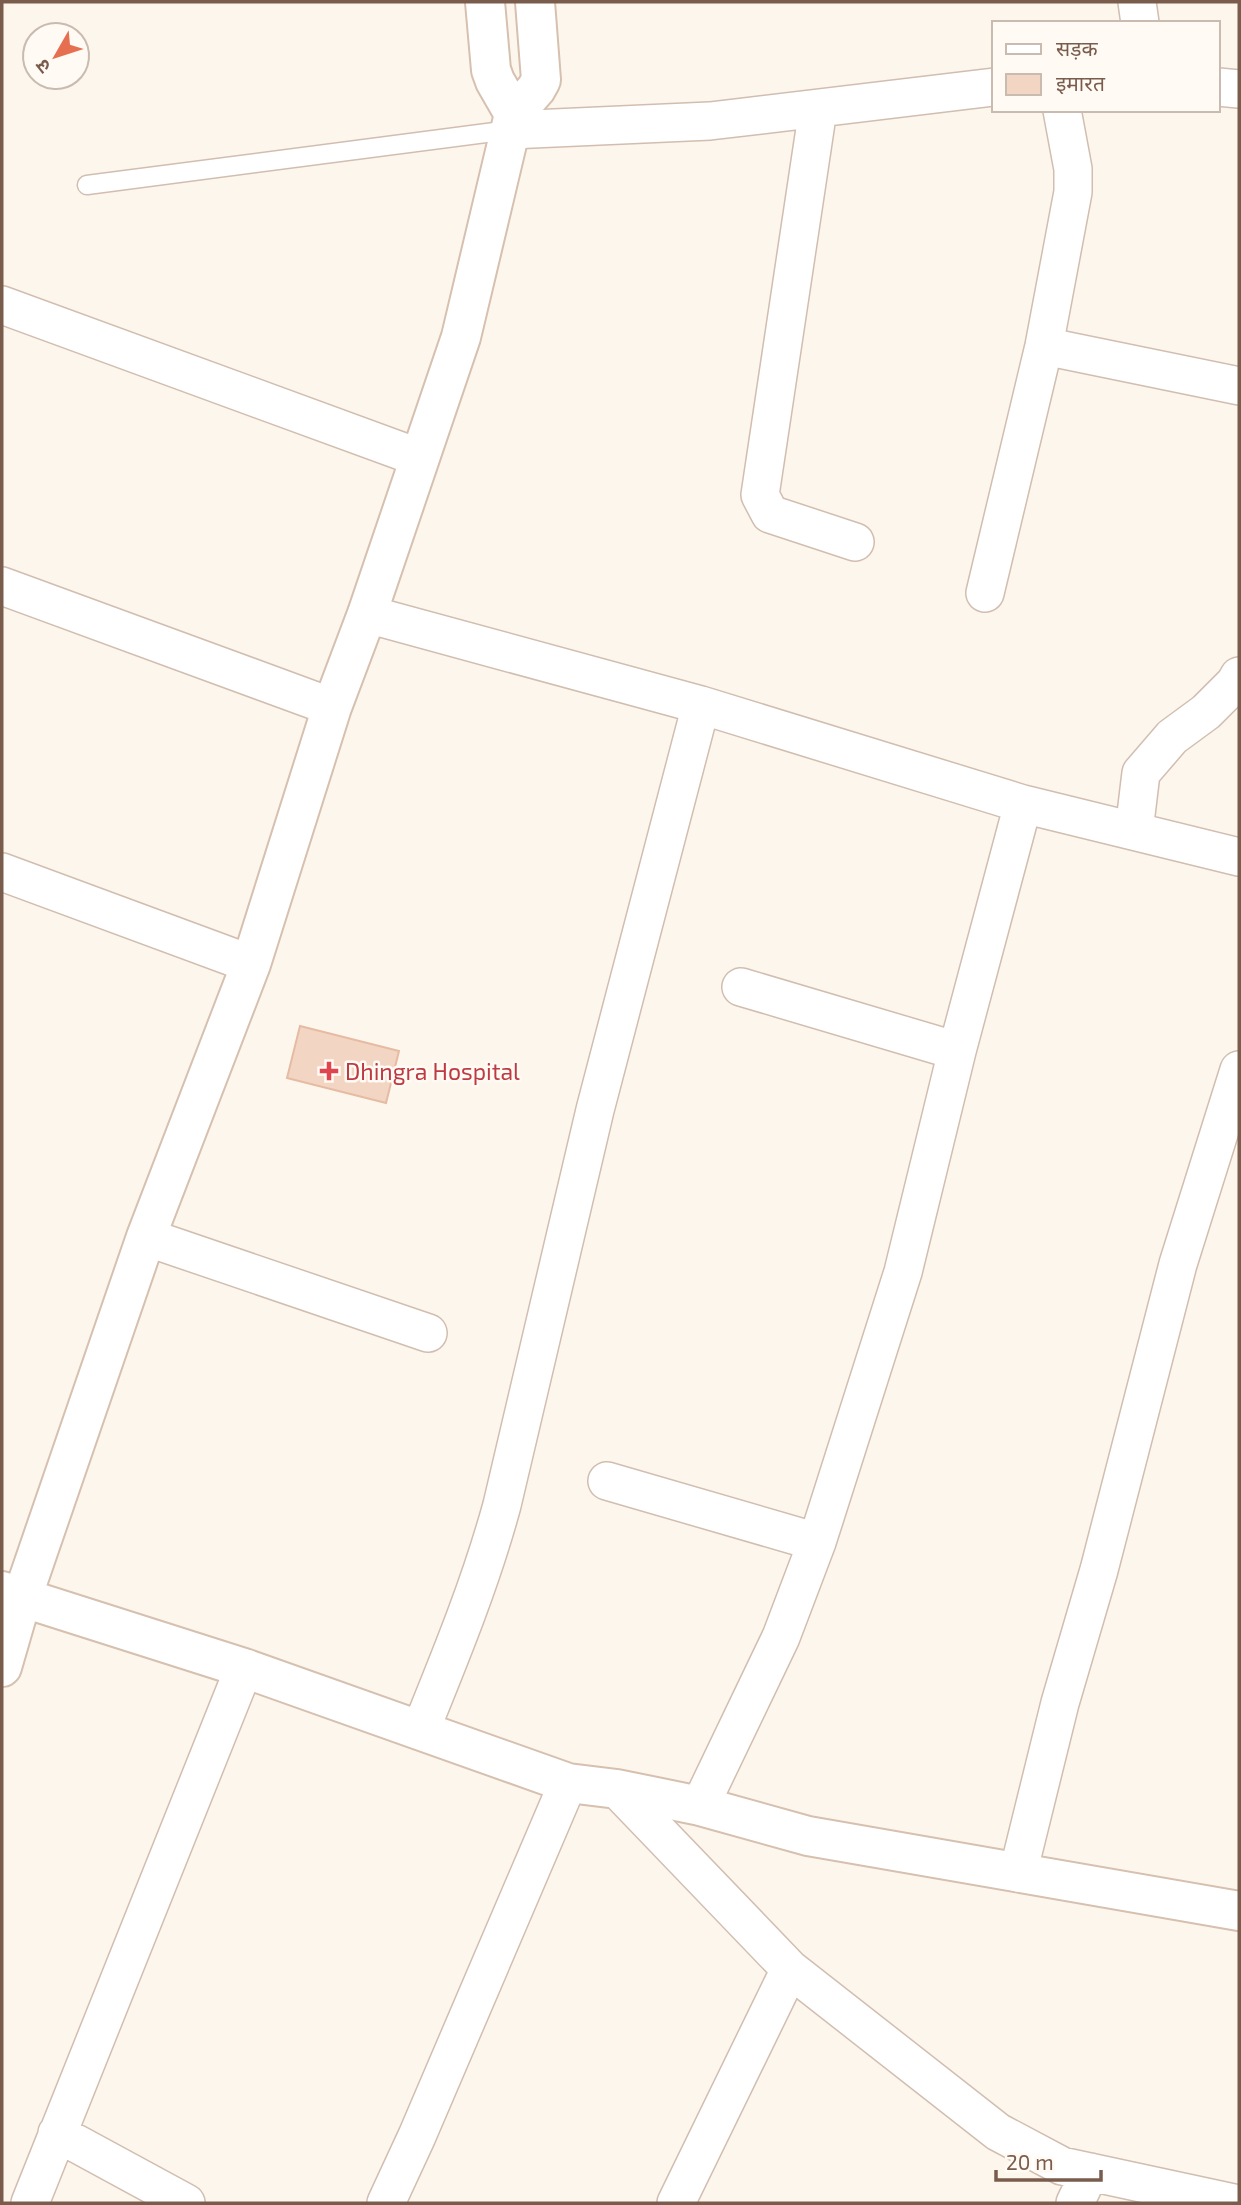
<svg xmlns="http://www.w3.org/2000/svg" width="1241" height="2205" font-family="'Exo 2','Noto Sans Devanagari',sans-serif">
  <rect width="100%" height="100%" fill="#fdf6ec"/>
  <!-- building -->
  <path fill="#f3d5c3" stroke="#e6bba3" stroke-width="2" d="M 300,1026 L 399,1051 L 386,1103 L 287,1078 Z"/>
  <g fill="none" stroke-linecap="round" stroke-linejoin="round">
    <defs>
      <path id="lane" d="M 87,185 L 510,130"/>
      <path id="street" d="M 1137,2 L 1140,23
        M 1218,87 L 1239,89
        M 818,109 L 760,495 L 770,514 L 855,542
        M 510,130 L 710,121 L 994,87
        M 2,305 L 420,458
        M 1044,346 L 1239,386
        M 2,586 L 332,707
        M 985,593 L 1044,346 L 1073,192 L 1073,169 L 1062,110
        M 367,614 L 701,705 L 1023,804 L 1239,857
        M 1134,831 L 1141,773 L 1172,737 L 1206,712 L 1235,683 L 1239,676
        M 2,872 L 251,964
        M 741,987 L 957,1051
        M 146,1237 L 428,1333
        M 607,1481 L 817,1542
        M 421,1729 C 451,1655 481,1582 502,1505 L 595,1110 L 701,705
        M 617,1789 L 790,1969 L 998,2132 L 1062,2166 L 1234,2203
        M 700,1806 L 781,1637 L 817,1542 L 903,1272 L 957,1051 L 1023,804
        M 1018,1873 L 1060,1703 L 1099,1570 L 1178,1264 L 1239,1070
        M 57,2133 L 186,2203
        M 30,2203 L 244,1668
        M 386,2203 L 417,2136 L 568,1783
        M 676,2203 L 790,1969
        M 1075,2203 L 1090,2172"/>
      <path id="secondary" d="M 485,2 L 491,70 L 495,81 L 514,114
        M 2,1591 L 244,1668 L 568,1783 L 617,1789 L 700,1806 L 808,1836 L 1239,1911
        M 2,1667 L 22,1598 L 146,1237 L 251,964 L 332,707 L 367,614 L 461,337 L 514,114 L 536,89 L 541,80 L 535,2"/>
    </defs>
    <!-- lane casing -->
    <use href="#lane" stroke="#d1beb0" stroke-width="21"/>
    <!-- street casing -->
    <use href="#street" stroke="#d1beb0" stroke-width="40"/>
    <!-- secondary casing -->
    <use href="#secondary" stroke="#d6c0b0" stroke-width="42"/>
    <!-- lane -->
    <use href="#lane" stroke="#fff" stroke-width="18"/>
    <!-- street -->
    <use href="#street" stroke="#fff" stroke-width="37"/>
    <!-- secondary -->
    <use href="#secondary" stroke="#fff" stroke-width="38"/>
  </g>
  <!-- markers -->
  <path fill="#e0444e" stroke="#fffaf3" stroke-width="2.5" d="M325.5 1060.5h7v7h7v7h-7v7h-7v-7h-7v-7h7z"/>
  <g text-anchor="middle" dominant-baseline="central" stroke-width="5" stroke-linejoin="round" paint-order="stroke">
    <!-- health labels -->
    <g font-size="23" fill="#be3a42" stroke="#fffaf3" text-anchor="start">
      <text x="345" y="1071">Dhingra Hospital</text>
    </g>
  </g>
  <!-- border -->
  <rect width="1241" height="2205" fill="none" stroke="#7a5c4d" stroke-width="7"/>
  <!-- legend -->
  <rect x="992" y="21" width="228" height="91" fill="#fffaf3" stroke="#cabbb1" stroke-width="2"/>
  <rect x="1006" y="44" width="35" height="10" fill="#ffffff" stroke="#cabbb1" stroke-width="2"/>
  <text x="1056" y="56" font-size="21" fill="#7a5c4d">सड़क</text>
  <rect x="1006" y="74" width="35" height="21" fill="#f3d5c3" stroke="#cabbb1" stroke-width="2"/>
  <text x="1056" y="91" font-size="21" fill="#7a5c4d">इमारत</text>
  <!-- north arrow -->
  <g transform="translate(56 56) rotate(231)"><circle r="33" fill="#fffaf3" stroke="#cabbb1" stroke-width="2"/>
  <path d="M0-5L12 26L0 18L-12 26Z" fill="#e76f51"/>
  <text y="-10" font-size="19" font-weight="bold" text-anchor="middle" fill="#7a5c4d">उ</text>
  </g>
  <!-- scale -->
  <path d="M996 2170v10h105v-10" fill="none" stroke="#7a5c4d" stroke-width="3.5"/>
  <text x="1006" y="2170" font-size="21" fill="#7a5c4d" stroke="#fffaf3" stroke-width="5" paint-order="stroke">20 m</text>
</svg>
